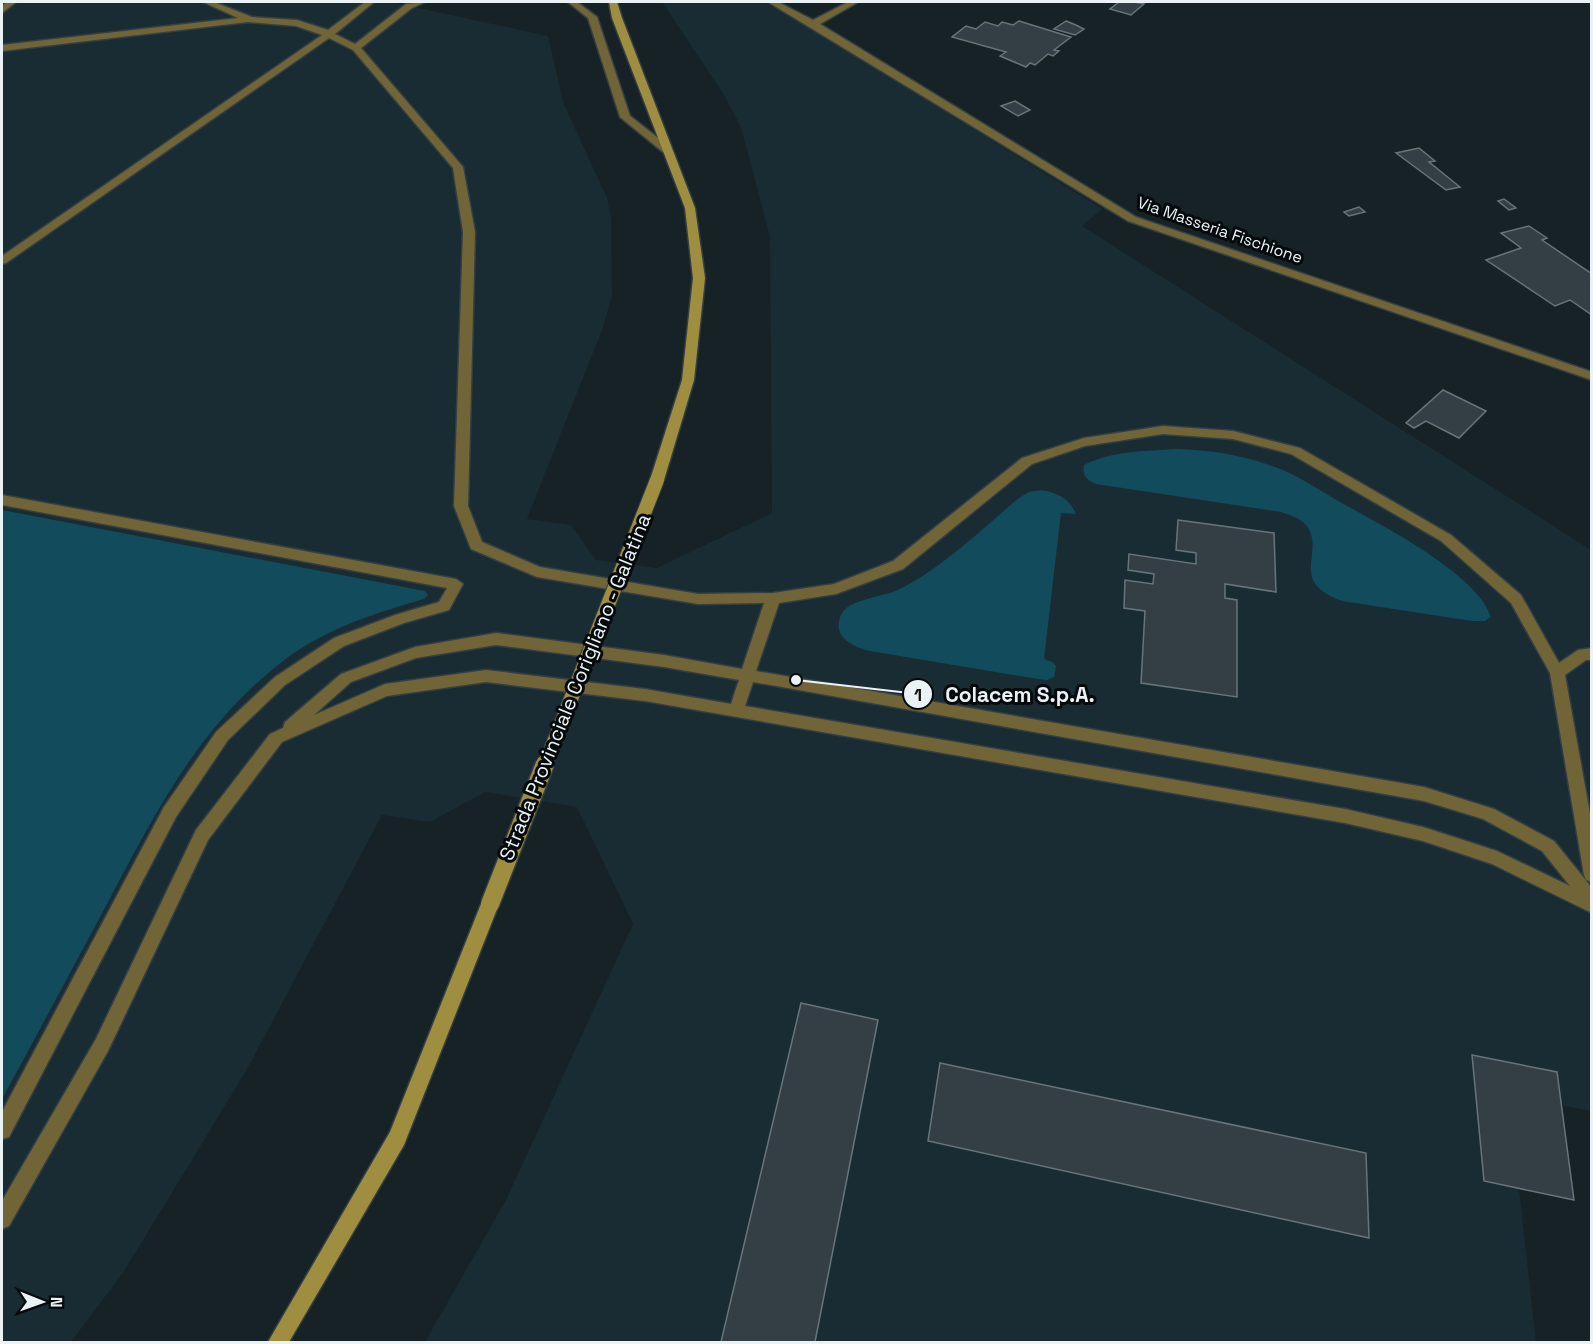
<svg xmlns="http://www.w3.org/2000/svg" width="1593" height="1344" font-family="'Space Grotesk',sans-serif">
  <rect width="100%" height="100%" fill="#162226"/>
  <!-- built -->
  <path fill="#192c33" d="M 2,2 L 391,2 L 548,36 L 563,102 L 607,198 L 611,217 L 612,296 L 602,330 L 527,519 L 571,525 L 596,560 L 657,568 L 772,513 L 770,237 L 741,127 L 724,95 L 662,2 L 763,2 L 793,17 L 1102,209 L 1082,226 L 1591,550 L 1591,1111 L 1561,1105 L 1574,1200 L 1519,1189 L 1536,1342 L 425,1342 L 506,1200 L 633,924 L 577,807 L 485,792 L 430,822 L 382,815 L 246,1071 L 123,1273 L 71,1342 L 2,1342 Z"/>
  <!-- green -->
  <path fill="#124b5c" d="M 1176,449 C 1211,450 1243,455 1275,467 C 1298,475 1319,490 1340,502 C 1379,524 1477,573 1491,617 L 1485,621 L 1472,621 L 1342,601 C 1286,581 1327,552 1306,525 C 1300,518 1289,515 1281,512 L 1096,484 C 1087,480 1082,476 1084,465 C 1111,451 1146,451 1176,449 Z
    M 1041,490 C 1058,493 1069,498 1076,514 L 1061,513 L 1044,659 L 1052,662 L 1056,666 L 1054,677 L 1047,680 L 1038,679 L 870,651 C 854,647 831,637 841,615 C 848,599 883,597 898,590 C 941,569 982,529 1019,498 L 1029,492 Z
    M 2,510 L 425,591 L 428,595 L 424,599 C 376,613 328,628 287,658 C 201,722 156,811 107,904 C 72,969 37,1035 2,1099 Z"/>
  <!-- building -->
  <path fill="#333f44" stroke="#67757a" stroke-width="1.5" d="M 1119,2 L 1134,2 L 1144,4 L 1131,15 L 1110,9 Z
    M 1019,21 L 1071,37 L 1054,50 L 1059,51 L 1053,56 L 1048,54 L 1035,65 L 1030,63 L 1026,67 L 1000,56 L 1006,52 L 952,37 L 966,26 L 976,29 L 985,22 L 998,26 L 1002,22 L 1013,25 Z
    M 1066,21 L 1076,25 L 1084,29 L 1075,35 L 1054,29 Z
    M 1015,101 L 1030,110 L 1018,116 L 1001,106 Z
    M 1419,148 L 1435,161 L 1429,162 L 1460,187 L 1446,190 L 1396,153 Z
    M 1504,199 L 1516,208 L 1509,210 L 1498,201 Z
    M 1359,207 L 1365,212 L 1349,216 L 1344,212 Z
    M 1529,226 L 1547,238 L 1542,240 L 1592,274 L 1592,315 L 1570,300 L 1555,306 L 1486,260 L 1521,248 L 1501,233 Z
    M 1443,390 L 1486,411 L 1459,438 L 1426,421 L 1414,428 L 1406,423 Z
    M 1178,520 L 1274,533 L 1276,592 L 1225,584 L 1225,598 L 1237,600 L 1237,697 L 1141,683 L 1145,611 L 1124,608 L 1125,580 L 1153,584 L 1154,574 L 1128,570 L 1129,554 L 1196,564 L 1196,553 L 1176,550 Z
    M 801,1003 L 878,1020 L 815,1342 L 721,1342 Z
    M 1472,1055 L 1557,1072 L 1574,1200 L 1484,1181 Z
    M 940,1063 L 1366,1153 L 1369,1238 L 928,1141 Z"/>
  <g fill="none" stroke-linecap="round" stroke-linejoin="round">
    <defs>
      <path id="service" d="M 7,2 L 16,2 L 2,13 L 2,6 Z
        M 203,2 L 214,2 L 252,17 L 297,20 L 328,30 L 365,2 L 374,2 L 335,34 L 355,44 L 406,4 L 425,2 L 412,8 L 361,48 L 463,167 L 475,232 L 468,506 L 482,542 L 540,567 L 698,594 L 773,593 L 834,584 L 893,561 L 1022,458 L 1084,438 L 1163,426 L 1233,431 L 1300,448 L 1451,535 L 1521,595 L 1559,663 L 1578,650 L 1592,648 L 1592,660 L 1586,660 L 1565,675 L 1592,825 L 1592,882 L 1586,880 L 1584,875 L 1550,673 L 1511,603 L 1441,541 L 1291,454 L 1233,439 L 1163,434 L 1085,446 L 1032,464 L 903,569 L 836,594 L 779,603 L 756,671 L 1424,787 L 1494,809 L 1554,841 L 1592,888 L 1592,913 L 1492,864 L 1423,841 L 1345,823 L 645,701 L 486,682 L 387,696 L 282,742 L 208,840 L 108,1051 L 9,1226 L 2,1229 L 2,1201 L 96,1039 L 196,830 L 270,734 L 283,728 L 285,722 L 341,674 L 415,647 L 496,633 L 664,655 L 742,669 L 764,603 L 698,604 L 537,577 L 471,549 L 454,506 L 463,232 L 453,168 L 353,50 L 329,38 L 6,263 L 2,264 L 2,256 L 322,35 L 296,26 L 248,22 L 2,51 L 2,45 L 238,18 ZM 496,645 L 664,667 L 739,680 L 731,704 L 645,689 L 486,670 L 385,684 L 314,715 L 351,682 L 416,658 ZM 753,682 L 1424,801 L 1483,819 L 1542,851 L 1570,886 L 1497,851 L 1423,827 L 1345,809 L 745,706 Z
        M 568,2 L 577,2 L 597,17 L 630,116 L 671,148 L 671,152 L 663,152 L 620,117 L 588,18 Z
        M 2,495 L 456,579 L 463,584 L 449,610 L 404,623 L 344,646 L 285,685 L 228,740 L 176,817 L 9,1137 L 2,1139 L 2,1112 L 164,807 L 216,732 L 275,677 L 334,638 L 395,615 L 439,602 L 447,588 L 2,505 Z"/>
      <path id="minor" d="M 768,2 L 778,2 L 813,20 L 848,2 L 858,2 L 820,24 L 1136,217 L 1592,372 L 1592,380 L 1128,221 Z"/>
      <path id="secondary" d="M 609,2 L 617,2 L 622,18 L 695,208 L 705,278 L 694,380 L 664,480 L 657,485 L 650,480 L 682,380 L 693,278 L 685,208 L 612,18 Z
        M 490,896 L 496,899 L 499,904 L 404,1145 L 289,1342 L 268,1342 L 390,1132 L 481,904 L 484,899 Z"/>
    </defs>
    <!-- service casing -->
    <use href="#service" stroke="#343f43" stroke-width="3"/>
    <!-- minor casing -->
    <use href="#minor" stroke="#343f43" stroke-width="3"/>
    <!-- secondary casing -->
    <use href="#secondary" stroke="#343f43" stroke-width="3"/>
    <!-- service -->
    <use href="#service" fill="#716538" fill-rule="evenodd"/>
    <!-- minor -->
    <use href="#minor" fill="#716538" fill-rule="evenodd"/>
    <!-- secondary -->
    <use href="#secondary" fill="#9f8d40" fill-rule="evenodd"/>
    <defs>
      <path id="secondary-bridge-far1" d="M 545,765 L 657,480"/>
      <path id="secondary-bridge" d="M 490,904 L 545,764"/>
    </defs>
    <!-- secondary-bridge-far1 casing -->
    <use href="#secondary-bridge-far1" stroke="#343f43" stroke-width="16" stroke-linecap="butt"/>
    <!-- secondary-bridge casing -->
    <use href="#secondary-bridge" stroke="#343f43" stroke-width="21" stroke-linecap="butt"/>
    <!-- secondary-bridge-far1 -->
    <use href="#secondary-bridge-far1" stroke="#9f8d40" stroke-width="14"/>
    <!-- secondary-bridge -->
    <use href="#secondary-bridge" stroke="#9f8d40" stroke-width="18"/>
  </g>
  <g text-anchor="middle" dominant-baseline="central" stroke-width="6" stroke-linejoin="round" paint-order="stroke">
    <!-- far-street labels -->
    <g font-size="16" fill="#ebf2f5" stroke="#060a0c">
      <text transform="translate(1220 230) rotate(19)">Via Masseria Fischione</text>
    </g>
    <!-- street labels -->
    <g font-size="20" fill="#ebf2f5" stroke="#060a0c">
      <text transform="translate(575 687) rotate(-68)">Strada Provinciale Corigliano - Galatina</text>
    </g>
  </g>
  <!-- callouts -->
  <path fill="none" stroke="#ebf2f5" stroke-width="2" d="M796 680L918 694"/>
  <g fill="#ebf2f5" stroke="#060a0c" stroke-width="2">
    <circle cx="796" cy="680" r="6"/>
    <circle cx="918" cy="694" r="15"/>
  </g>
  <g font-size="18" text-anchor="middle" font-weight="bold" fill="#111">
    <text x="918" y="701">1</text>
  </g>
  <g font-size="21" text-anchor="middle" font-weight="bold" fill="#ebf2f5" stroke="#060a0c" stroke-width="6" stroke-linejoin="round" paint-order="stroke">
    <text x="1020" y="702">Colacem S.p.A.</text>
  </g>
  <!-- border -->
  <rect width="1593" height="1344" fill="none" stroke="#ebf2f5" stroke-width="6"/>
  <!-- north arrow -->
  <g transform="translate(42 1302) rotate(91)" stroke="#060a0c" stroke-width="4.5" paint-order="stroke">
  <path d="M0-4.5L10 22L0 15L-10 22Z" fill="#ebf2f5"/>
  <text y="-9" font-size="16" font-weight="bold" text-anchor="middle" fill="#ebf2f5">N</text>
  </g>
</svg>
